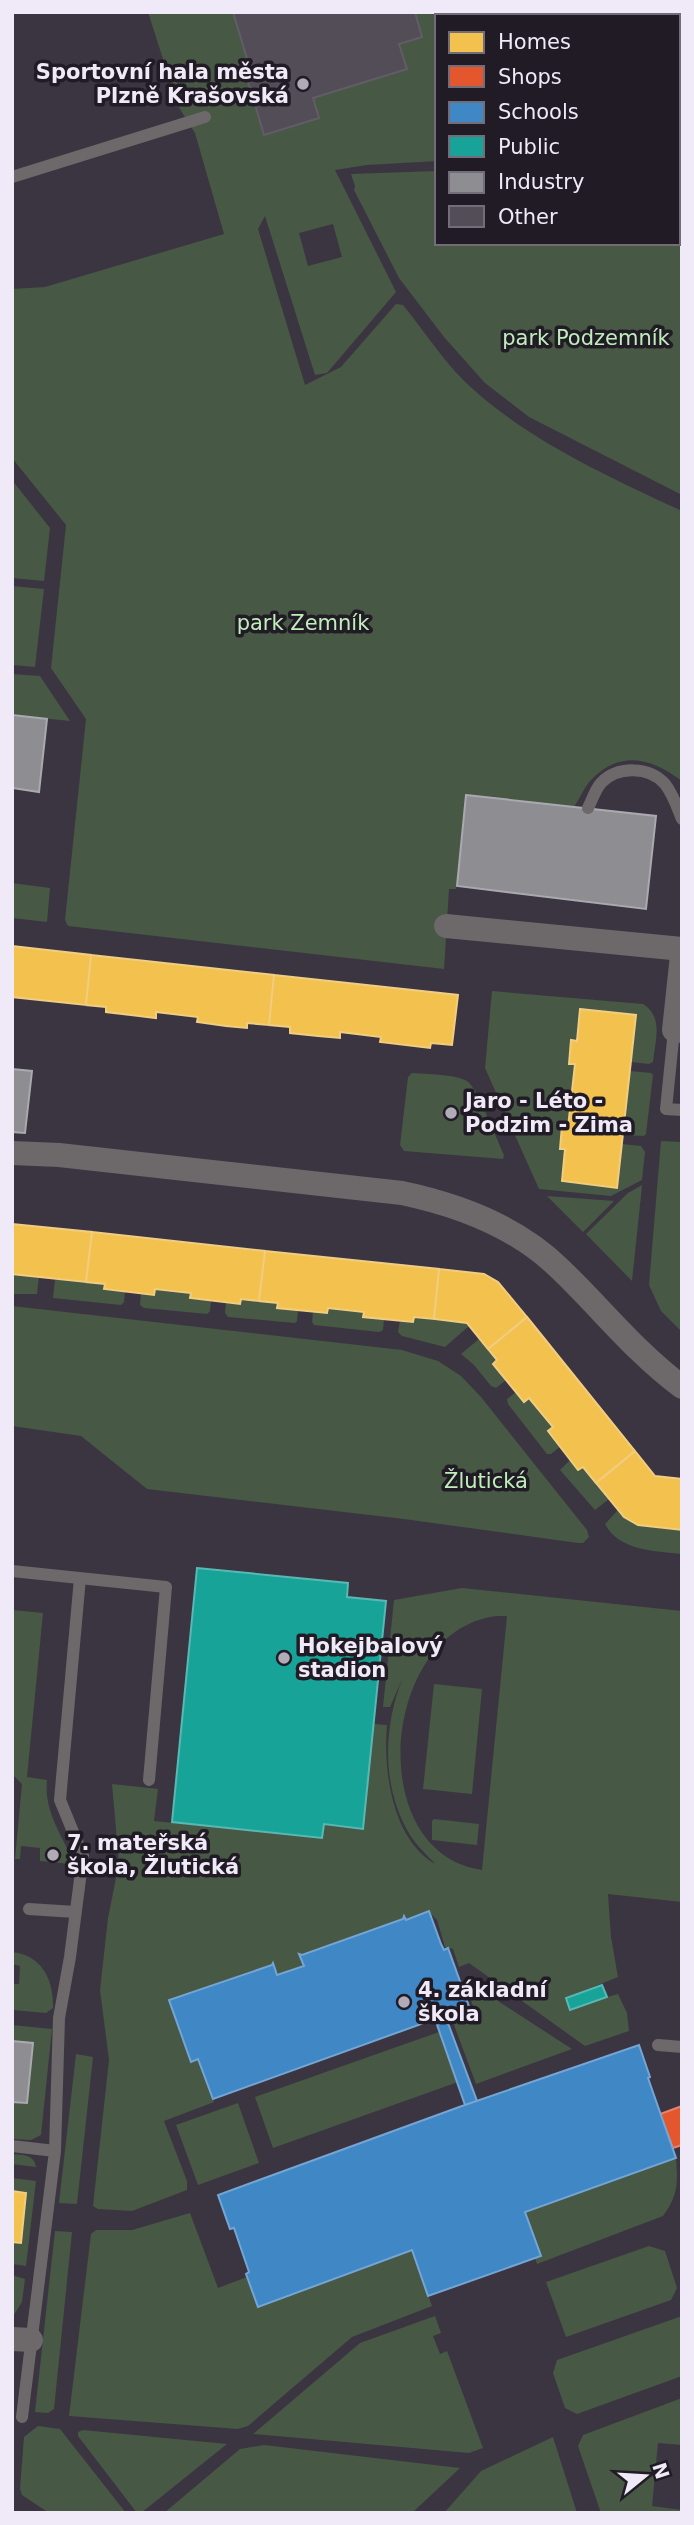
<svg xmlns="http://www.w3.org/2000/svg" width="694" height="2525" font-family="'DejaVu Sans',sans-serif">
  <rect width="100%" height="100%" fill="#3b3541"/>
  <!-- green -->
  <path fill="#475845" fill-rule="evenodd" d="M 148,12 L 682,12 L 682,155 L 678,155 L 678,16 L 437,16 L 437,161 L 367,165 L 335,170 L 396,292 L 327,373 L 315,375 L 265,216 L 258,229 L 305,385 L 341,367 L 396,304 L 403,305 C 426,333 447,367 475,391 C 534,443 611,478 682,511 L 682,781 C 652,759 622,749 592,779 C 585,786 580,798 574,807 L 466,796 L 456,889 L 449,889 L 444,969 L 68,926 L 65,920 L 86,719 L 51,668 L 66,525 L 12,458 L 12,289 L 45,287 L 224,234 L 195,133 L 178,106 ZM 333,224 L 342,257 L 308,266 L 299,233 Z
    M 678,166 L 682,166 L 682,495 L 529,417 L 485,383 L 444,337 L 399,278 L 354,190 L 355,186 L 351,174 L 437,171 L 437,243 L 678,243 Z
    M 12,480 L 50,528 L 44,581 L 12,578 Z
    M 12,586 L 44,589 L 35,667 L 12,665 Z
    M 12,674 L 40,676 L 70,721 L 12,715 Z
    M 12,883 L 50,888 L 47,922 L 12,918 Z
    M 492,991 L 643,1004 C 664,1017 655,1041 653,1062 L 649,1064 L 631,1062 L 636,1015 L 580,1009 L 577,1041 L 570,1064 L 575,1064 L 568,1127 L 562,1127 L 560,1148 L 565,1149 L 562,1181 L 617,1188 L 622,1144 L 641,1146 L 645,1152 L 642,1180 L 611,1196 L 539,1189 L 485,1068 Z
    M 630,1071 L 651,1073 L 653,1075 L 646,1134 L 644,1136 L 623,1135 Z
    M 412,1073 C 425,1074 455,1074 467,1081 C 477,1087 497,1140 504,1155 L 503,1159 L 404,1151 L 400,1145 L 408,1077 Z
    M 661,1141 L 682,1142 L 682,1332 L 661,1311 L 649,1285 Z
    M 642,1185 L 642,1186 L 632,1281 L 586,1234 L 628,1193 Z
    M 547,1196 L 614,1201 L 583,1232 Z
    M 12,1274 L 39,1277 L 37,1294 L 12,1294 Z
    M 55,1279 L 105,1284 L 105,1290 L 125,1291 L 124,1302 L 121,1305 L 53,1298 Z
    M 155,1289 L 191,1293 L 191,1298 L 211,1300 L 210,1311 L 207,1314 L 144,1308 L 140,1305 L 141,1293 L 154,1295 Z
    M 241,1299 L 278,1303 L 278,1308 L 298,1311 L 297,1321 L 295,1323 L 228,1317 L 225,1313 L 226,1303 L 240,1304 Z
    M 12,1306 L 402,1350 L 438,1361 L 461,1376 L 481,1397 L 587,1530 L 589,1537 L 583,1543 L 578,1543 L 404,1519 L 147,1489 L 81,1436 L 12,1426 Z
    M 328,1308 L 364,1312 L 384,1319 L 383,1330 L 379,1332 L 314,1325 L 312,1322 L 313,1312 L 327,1313 Z
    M 414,1317 L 467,1323 L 469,1326 L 445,1347 L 402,1336 L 398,1332 L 400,1321 L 413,1322 Z
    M 479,1339 L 497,1360 L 493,1364 L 506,1380 L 496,1388 L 491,1386 L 474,1365 L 461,1354 Z
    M 516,1392 L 524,1402 L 529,1398 L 553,1427 L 561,1446 L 551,1454 L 547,1454 L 508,1404 L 507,1399 Z
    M 570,1460 L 583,1467 L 609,1499 L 595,1510 L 560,1470 Z
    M 618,1510 C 634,1529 659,1528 682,1530 L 682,1554 C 655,1551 619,1551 605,1524 Z
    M 462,1588 L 682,1611 L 682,1902 L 608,1894 L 611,1937 L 618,1977 L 566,1998 L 597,2000 L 618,1994 L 627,2013 L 629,2031 L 585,2046 L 469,1963 L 459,1967 L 453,1949 L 445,1947 L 437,1920 L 429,1912 L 406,1920 L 403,1917 L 403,1919 L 302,1955 L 300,1953 L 304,1966 L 277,1975 L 273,1963 L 272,1965 L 169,2000 L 191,2062 L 198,2059 L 214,2102 L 164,2121 L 187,2181 L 187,2190 L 132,2211 L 98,2209 L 93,2206 L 109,2060 L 100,1990 L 108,1918 L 119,1863 L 112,1784 L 158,1789 L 154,1821 L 322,1838 L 324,1824 L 363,1828 L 374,1724 L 387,1725 C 383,1770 392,1839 435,1864 C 427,1855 417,1846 410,1835 C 381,1787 383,1727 403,1677 L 390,1707 L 383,1707 L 394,1600 ZM 497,1616 L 507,1616 L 482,1870 C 362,1853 381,1629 497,1616 Z
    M 12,1610 L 43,1613 L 27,1777 L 47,1780 C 44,1809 59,1831 71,1856 L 70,1864 L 40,1861 L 40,1848 L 21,1846 L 20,1859 L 15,1859 L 22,1784 L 12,1774 Z
    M 434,1684 L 482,1689 L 472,1794 L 423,1789 Z
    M 434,1819 L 479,1824 L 477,1845 L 432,1840 L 432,1821 Z
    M 12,1952 C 42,1955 54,1980 53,2008 L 46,2013 L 12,2010 L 12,1984 L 19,1984 L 20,1966 L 12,1964 Z
    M 465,1981 L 467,1981 L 572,2049 L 476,2084 L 451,2017 L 455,2016 L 459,2022 L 476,2016 Z
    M 12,2025 L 52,2029 L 41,2135 L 31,2140 L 12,2139 L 12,2102 L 27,2103 L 33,2043 L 12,2041 Z
    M 439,2032 L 458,2082 L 273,2148 L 255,2097 Z
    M 76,2054 L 93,2057 L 77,2204 L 59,2203 Z
    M 238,2103 L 259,2163 L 198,2185 L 176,2125 Z
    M 12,2154 C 23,2155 34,2154 36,2167 L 12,2164 Z
    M 676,2158 C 678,2183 678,2196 663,2216 L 537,2264 L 535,2258 L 540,2256 L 525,2212 Z
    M 12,2178 L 36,2181 L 26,2266 L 12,2264 L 12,2242 L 21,2242 L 26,2193 L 12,2191 Z
    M 190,2213 L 218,2288 L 247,2277 L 258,2306 L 412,2250 L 432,2306 L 352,2337 L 248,2426 L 238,2429 L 69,2416 L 91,2234 L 96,2230 L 132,2230 Z
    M 55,2231 L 72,2232 L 54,2409 L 48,2413 L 35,2412 Z
    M 649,2246 L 665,2251 L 677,2288 L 671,2300 L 566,2337 L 546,2282 Z
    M 12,2275 L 25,2279 L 22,2302 L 12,2318 Z
    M 435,2316 L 441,2333 L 433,2336 L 440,2354 L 447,2351 L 483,2448 L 469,2453 L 253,2434 L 360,2343 Z
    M 682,2316 L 682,2376 L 577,2414 L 565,2408 L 553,2373 L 557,2360 Z
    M 682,2398 L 682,2445 L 658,2443 L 652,2506 L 682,2510 L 682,2513 L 601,2513 L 578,2446 L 583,2435 Z
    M 38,2426 L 60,2429 L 126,2513 L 49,2513 L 22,2495 L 20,2489 L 24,2437 Z
    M 83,2430 L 227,2444 L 141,2513 L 137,2513 L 78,2436 L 78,2432 Z
    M 553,2437 L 577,2513 L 444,2513 L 481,2471 Z
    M 264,2445 L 460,2468 L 412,2513 L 164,2513 L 240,2449 Z"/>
  <!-- homes -->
  <path fill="#f2c14e" stroke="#f1cd81" stroke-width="2" d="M 12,946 L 91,955 L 86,1005 L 12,997 Z
    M 91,955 L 274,975 L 269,1025 L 247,1023 L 247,1028 L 226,1026 L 197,1022 L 198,1017 L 156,1012 L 156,1018 L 106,1012 L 106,1007 L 86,1005 Z
    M 274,975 L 458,995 L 452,1045 L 431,1043 L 430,1048 L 380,1042 L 381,1037 L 340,1032 L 340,1038 L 318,1036 L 290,1033 L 290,1027 L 269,1025 Z
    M 580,1009 L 636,1015 L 617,1188 L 562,1181 L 565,1149 L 560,1149 L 562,1126 L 568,1127 L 575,1064 L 569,1064 L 571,1040 L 577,1041 Z
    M 12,1224 L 92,1232 L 86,1282 L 12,1274 Z
    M 92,1232 L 265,1251 L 259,1301 L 241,1299 L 240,1304 L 190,1298 L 191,1293 L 155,1289 L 154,1295 L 104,1289 L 105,1284 L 86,1282 Z
    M 265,1251 L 439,1269 L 434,1319 L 414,1317 L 413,1322 L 363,1317 L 364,1312 L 328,1308 L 327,1313 L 277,1308 L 278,1303 L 259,1301 Z
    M 439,1269 L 484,1274 L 498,1282 L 527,1317 L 488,1349 L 467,1323 L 434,1319 Z
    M 527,1317 L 635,1451 L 596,1483 L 583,1467 L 578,1470 L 548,1431 L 553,1427 L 529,1398 L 524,1402 L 493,1364 L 497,1360 L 488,1349 Z
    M 635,1451 L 655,1476 L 682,1479 L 682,1530 L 638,1525 L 624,1517 L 596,1483 Z
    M 12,2191 L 26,2193 L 21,2243 L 12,2242 Z"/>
  <!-- shops -->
  <path fill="#e4572e" stroke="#e8836a" stroke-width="2" d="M 682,2106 L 682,2145 L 673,2148 L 660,2114 Z"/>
  <!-- schools -->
  <path fill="#3f88c5" stroke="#74a5d4" stroke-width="2" d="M 429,1911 L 441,1944 L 444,1950 L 448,1948 L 471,2012 L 457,2017 L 455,2012 L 445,2015 L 477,2101 L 465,2105 L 435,2019 L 213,2099 L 198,2059 L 191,2062 L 169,2000 L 272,1965 L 273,1963 L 277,1975 L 304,1966 L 299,1954 L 302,1955 L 403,1919 L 404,1916 L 406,1920 Z
    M 639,2045 L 650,2077 L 648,2078 L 676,2158 L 525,2212 L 541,2256 L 428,2296 L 412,2250 L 258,2307 L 246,2274 L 249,2272 L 234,2228 L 230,2229 L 218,2195 L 462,2106 Z"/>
  <!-- public -->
  <path fill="#17a398" stroke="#58b8b4" stroke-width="2" d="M 197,1568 L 348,1583 L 347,1597 L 386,1601 L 363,1829 L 324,1824 L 322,1838 L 172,1822 Z
    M 602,1985 L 607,1997 L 570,2010 L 566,1998 Z"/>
  <!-- industry -->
  <path fill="#8d8d92" stroke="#aba9b0" stroke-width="2" d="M 12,715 L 47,719 L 39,792 L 12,788 Z
    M 466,795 L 656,816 L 646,909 L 457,886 Z
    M 12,1069 L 32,1071 L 25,1133 L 12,1132 Z
    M 12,2041 L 33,2043 L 27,2103 L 12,2102 Z"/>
  <!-- building -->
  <path fill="#524d57" stroke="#625c67" stroke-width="2" d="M 233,12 L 415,12 L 422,37 L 399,44 L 407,69 L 313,98 L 319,118 L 264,135 L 254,101 L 249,103 L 246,96 L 251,94 L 246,74 L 251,72 Z"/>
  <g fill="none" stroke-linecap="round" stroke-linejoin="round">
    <!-- service -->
    <path stroke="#6d6869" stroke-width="12" d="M 12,177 L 205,117
      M 588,808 C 592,800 595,790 601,783 C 617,766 649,766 665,784 C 673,794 677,807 682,819
      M 674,1030 L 666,1109 L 682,1110
      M 12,1571 L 166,1587 L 149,1780
      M 29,1909 L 75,1912
      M 658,2045 L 682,2047
      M 12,2146 L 55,2151 L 22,2417
      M 55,2151 L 59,2018 L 70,1957 L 83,1856 L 60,1800 L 80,1578"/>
    <!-- minor -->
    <path stroke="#6d6869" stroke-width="24" d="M 446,926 L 682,949
      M 682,955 L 674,1030 L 682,1031
      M 12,1153 L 59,1155 L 402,1193 C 459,1205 516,1226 559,1268 C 601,1308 635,1352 682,1387
      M 12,2339 L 31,2340"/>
  </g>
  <!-- markers -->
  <g fill="#b1aab7" stroke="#201b25" stroke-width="2.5">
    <circle cx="303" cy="84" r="7"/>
    <circle cx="451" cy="1113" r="7"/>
    <circle cx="284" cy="1658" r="7"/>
    <circle cx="53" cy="1855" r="7"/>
    <circle cx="404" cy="2002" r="7"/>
  </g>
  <g text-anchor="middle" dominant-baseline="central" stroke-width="7" stroke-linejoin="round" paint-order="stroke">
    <!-- poi labels -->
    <g font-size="21" font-weight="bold" fill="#f0e9f7" stroke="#201b25" text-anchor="start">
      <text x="289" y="72" text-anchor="end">Sportovní hala města<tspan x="289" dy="24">Plzně Krašovská</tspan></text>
      <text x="465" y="1101">Jaro - Léto -<tspan x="465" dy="24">Podzim - Zima</tspan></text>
      <text x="298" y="1646">Hokejbalový<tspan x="298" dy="24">stadion</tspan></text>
      <text x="67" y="1843">7. mateřská<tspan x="67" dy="24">škola, Žlutická</tspan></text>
      <text x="418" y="1990">4. základní<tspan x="418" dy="24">škola</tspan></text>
    </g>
    <!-- park labels -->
    <g font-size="21" fill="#c0eeba" stroke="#201b25">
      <text x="586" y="338">park Podzemník</text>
      <text x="303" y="623">park Zemník</text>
      <text x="486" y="1481">Žlutická</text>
    </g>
  </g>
  <!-- border -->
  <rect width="694" height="2525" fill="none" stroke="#f0e9f7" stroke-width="28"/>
  <!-- legend -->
  <rect x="435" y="14" width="245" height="231" fill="#201b25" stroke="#736d79" stroke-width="2"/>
  <rect x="449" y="32" width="35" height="21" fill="#f2c14e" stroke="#736d79" stroke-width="2"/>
  <text x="498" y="49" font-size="21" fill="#f0e9f7">Homes</text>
  <rect x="449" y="66" width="35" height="21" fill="#e4572e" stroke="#736d79" stroke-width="2"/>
  <text x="498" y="84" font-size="21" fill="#f0e9f7">Shops</text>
  <rect x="449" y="102" width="35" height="21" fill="#3f88c5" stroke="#736d79" stroke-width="2"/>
  <text x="498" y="119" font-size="21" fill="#f0e9f7">Schools</text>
  <rect x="449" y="136" width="35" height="21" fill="#17a398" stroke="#736d79" stroke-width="2"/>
  <text x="498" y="154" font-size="21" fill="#f0e9f7">Public</text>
  <rect x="449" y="172" width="35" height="21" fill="#8d8d92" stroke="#736d79" stroke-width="2"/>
  <text x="498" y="189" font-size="21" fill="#f0e9f7">Industry</text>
  <rect x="449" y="206" width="35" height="21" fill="#524d57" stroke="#736d79" stroke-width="2"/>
  <text x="498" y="224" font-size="21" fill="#f0e9f7">Other</text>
  <!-- north arrow -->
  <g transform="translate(645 2476) rotate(72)" stroke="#201b25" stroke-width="5" paint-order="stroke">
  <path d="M0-5L12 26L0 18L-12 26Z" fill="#f0e9f7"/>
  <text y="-10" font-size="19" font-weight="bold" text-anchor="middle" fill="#f0e9f7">N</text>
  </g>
</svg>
